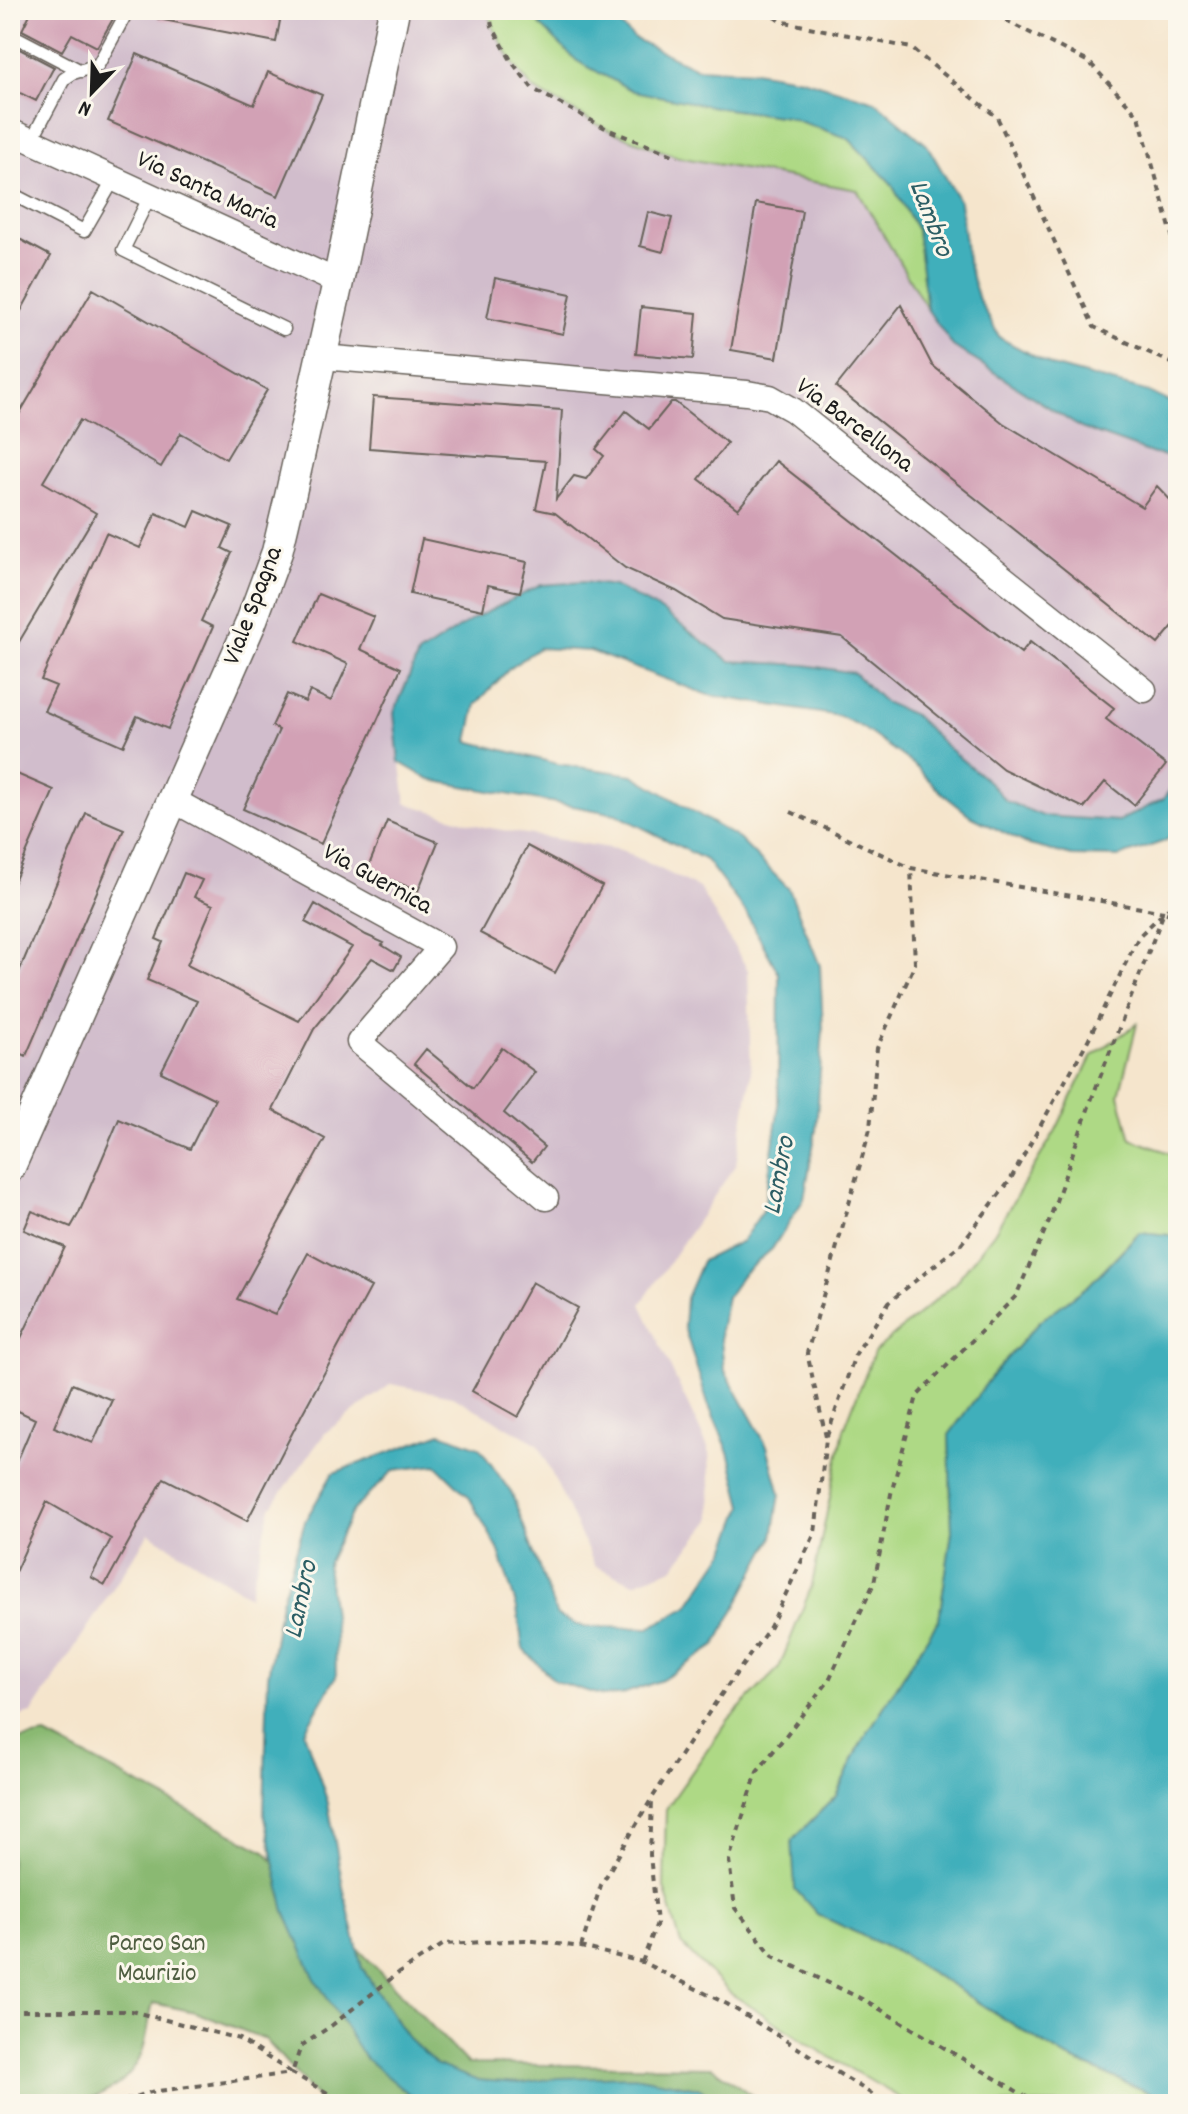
<svg xmlns="http://www.w3.org/2000/svg" width="1188" height="2114" font-family="Dekko,sans-serif">
  <rect width="100%" height="100%" fill="#fbf7ec"/>
  <filter id="ink" filterUnits="userSpaceOnUse"><feTurbulence type="fractalNoise" baseFrequency=".0125" numOctaves="2"/><feDisplacementMap in="SourceGraphic" scale="16" xChannelSelector="R" yChannelSelector="G"/><feConvolveMatrix kernelMatrix="1 2 1 2 8 2 1 2 1" color-interpolation-filters="sRGB"/></filter>
  <filter id="wash" filterUnits="userSpaceOnUse"><feTurbulence type="fractalNoise" baseFrequency=".006" numOctaves="4" result="noise"/><feDisplacementMap in="SourceGraphic" scale="32" xChannelSelector="R" yChannelSelector="G"/><feGaussianBlur stdDeviation="1.8" result="paint"/><feColorMatrix in="noise" values="0 0 0 0 0 0 0 0 0 0 0 0 0 0 0 0 0 1.4 0 .05"/><feComposite in="paint" operator="in"/></filter>
  <g filter="url(#wash)">
    <rect width="100%" height="100%" fill="#f5e5cc"/>
    <!-- industrial -->
    <path fill="#d1bdcc" d="M 10,10 L 489,10 L 492,26 L 568,109 L 608,130 L 678,157 L 857,190 L 927,309 L 953,346 L 1081,428 L 1154,454 L 1178,458 L 1178,779 L 1163,799 L 1119,821 L 1044,816 L 1006,801 L 989,782 L 949,749 L 914,715 L 884,702 L 854,673 L 805,665 L 730,661 L 662,612 L 541,585 L 473,619 L 418,655 L 394,713 L 406,803 L 484,827 L 621,850 L 699,888 L 748,970 L 751,1075 L 736,1164 L 641,1304 L 709,1450 L 711,1520 L 673,1568 L 634,1583 L 595,1566 L 538,1444 L 452,1396 L 391,1384 L 326,1432 L 271,1507 L 249,1596 L 149,1533 L 32,1713 L 10,1719 Z"/>
    <!-- green -->
    <path fill="#aed985" stroke="#657a50" stroke-width="2" d="M 489,10 L 533,10 L 541,26 L 720,108 L 787,117 L 848,138 L 891,183 L 917,230 L 927,309 L 857,190 L 678,157 L 608,130 L 533,89 L 512,62 L 492,26 Z
      M 1137,1024 L 1119,1095 L 1131,1139 L 1178,1156 L 1178,1236 L 1139,1232 L 1089,1285 L 1040,1321 L 994,1373 L 949,1435 L 952,1532 L 939,1619 L 860,1745 L 836,1796 L 792,1840 L 817,1914 L 901,1954 L 1065,2057 L 1171,2102 L 1178,2099 L 1178,2104 L 911,2104 L 826,2055 L 730,1993 L 681,1944 L 664,1887 L 666,1809 L 729,1719 L 779,1668 L 812,1585 L 844,1429 L 874,1352 L 954,1284 L 994,1233 L 1056,1130 L 1092,1056 Z"/>
    <!-- forest -->
    <path fill="#8ab972" stroke="#536a47" stroke-width="2" d="M 46,1735 L 265,1851 L 468,2064 L 712,2067 L 764,2104 L 323,2104 L 265,2039 L 195,2012 L 153,2003 C 148,2020 148,2043 139,2059 C 112,2109 59,2104 10,2104 L 10,1741 Z"/>
    <!-- water -->
    <path fill="#40afbb" stroke="#2e666c" stroke-width="2" d="M 533,10 L 604,10 L 635,39 L 696,68 L 755,71 L 802,79 L 875,101 L 927,145 L 960,202 L 967,260 L 979,300 L 1000,338 L 1052,366 L 1149,392 L 1178,406 L 1178,458 L 1154,454 L 1081,428 L 953,346 L 927,309 L 917,230 L 891,183 L 848,138 L 787,117 L 720,108 L 633,91 L 577,61 L 541,26 Z
      M 584,582 L 614,586 L 662,611 L 730,661 L 805,665 L 854,673 L 884,702 L 914,715 L 949,749 L 989,782 L 1006,801 L 1043,816 L 1119,821 L 1163,799 L 1178,779 L 1178,830 L 1165,841 L 1119,857 L 1072,856 L 1029,845 L 972,817 L 943,794 L 913,764 L 860,726 L 839,716 L 708,695 L 590,651 L 539,648 L 510,668 L 476,704 L 468,741 L 558,764 L 633,775 L 739,839 L 789,889 L 820,966 L 823,1029 L 816,1130 L 804,1199 L 772,1249 L 742,1275 L 727,1297 L 720,1330 L 724,1369 L 767,1446 L 780,1494 L 773,1537 L 715,1646 L 662,1680 L 620,1695 L 603,1696 L 555,1681 L 523,1649 L 517,1608 L 498,1549 L 469,1497 L 436,1465 L 394,1470 L 353,1510 L 327,1564 L 335,1633 L 336,1677 L 304,1732 L 328,1803 L 343,1887 L 362,1968 L 407,2037 L 437,2065 L 476,2080 L 520,2083 L 557,2078 L 634,2076 L 698,2088 L 725,2104 L 425,2104 L 419,2102 L 364,2057 L 314,1977 L 285,1912 L 264,1813 L 268,1676 L 281,1602 L 305,1521 L 333,1473 L 441,1433 L 479,1447 L 512,1494 L 557,1616 L 584,1627 L 649,1628 L 688,1606 L 726,1550 L 743,1506 L 729,1452 L 708,1404 L 684,1327 L 686,1298 L 702,1261 L 742,1241 L 764,1209 L 778,1111 L 779,974 L 746,913 L 706,860 L 616,814 L 430,780 L 399,762 L 394,713 L 418,655 L 473,619 L 541,585 Z
      M 1140,1232 L 1178,1236 L 1178,2099 L 1172,2102 L 1065,2057 L 901,1954 L 817,1914 L 795,1889 L 792,1840 L 836,1796 L 860,1745 L 939,1619 L 952,1532 L 949,1435 L 994,1373 L 1040,1321 L 1089,1285 Z"/>
    <g id="blocks">
      <!-- building -->
      <path fill="#d2a1b5" fill-rule="evenodd" d="M 32,10 L 118,10 L 97,47 L 72,34 L 62,51 L 22,30 Z
        M 159,10 L 282,10 L 276,42 L 158,19 Z
        M 10,44 L 54,67 L 36,101 L 10,88 Z
        M 137,54 L 254,105 L 268,72 L 322,95 L 278,196 L 108,121 Z
        M 756,203 L 802,211 L 777,358 L 731,350 Z
        M 648,212 L 672,218 L 663,252 L 640,246 Z
        M 10,234 L 51,256 L 10,331 Z
        M 495,278 L 571,294 L 563,334 L 487,318 Z
        M 93,289 L 267,390 L 226,459 L 181,433 L 161,467 L 80,420 L 43,482 L 96,513 L 10,657 L 10,411 L 18,416 Z
        M 901,305 L 932,365 L 1003,423 L 1142,507 L 1157,486 L 1178,508 L 1178,620 L 1158,644 L 836,387 Z
        M 641,307 L 697,313 L 693,359 L 636,354 Z
        M 373,397 L 562,410 L 556,499 L 574,476 L 586,479 L 604,456 L 596,449 L 626,411 L 649,429 L 671,402 L 675,402 L 727,443 L 699,479 L 738,509 L 776,461 L 1021,653 L 1030,642 L 1114,708 L 1106,719 L 1166,765 L 1134,805 L 1105,782 L 1084,808 L 1003,769 L 842,637 L 722,619 L 676,591 L 625,568 L 555,513 L 536,509 L 546,461 L 369,448 Z
        M 196,511 L 232,526 L 222,548 L 232,553 L 201,621 L 213,627 L 168,729 L 137,716 L 123,746 L 44,711 L 56,686 L 41,680 L 106,533 L 140,548 L 156,513 L 189,527 Z
        M 422,539 L 527,562 L 520,592 L 488,585 L 483,610 L 410,594 Z
        M 318,594 L 374,617 L 360,649 L 401,668 L 321,844 L 243,809 L 279,730 L 272,726 L 287,694 L 305,702 L 310,691 L 331,701 L 348,664 L 297,641 Z
        M 10,771 L 54,790 L 10,891 Z
        M 86,813 L 124,829 L 26,1056 L 10,1048 L 10,993 Z
        M 387,821 L 438,842 L 418,891 L 367,870 Z
        M 527,846 L 602,886 L 555,973 L 480,933 Z
        M 184,873 L 202,880 L 194,897 L 213,905 L 187,965 L 299,1021 L 352,947 L 305,922 L 315,904 L 366,935 L 384,943 L 382,945 L 401,957 L 394,970 L 372,958 L 314,1029 L 273,1110 L 325,1139 L 237,1299 L 275,1315 L 308,1253 L 371,1287 L 302,1414 L 247,1521 L 164,1478 L 105,1585 L 91,1577 L 111,1539 L 47,1502 L 10,1583 L 10,1478 L 35,1419 L 10,1407 L 10,1333 L 21,1338 L 65,1247 L 24,1230 L 32,1211 L 71,1227 L 79,1213 L 119,1119 L 190,1149 L 215,1099 L 161,1072 L 197,1001 L 147,980 L 163,942 L 156,939 ZM 72,1384 L 112,1400 L 93,1443 L 54,1427 Z
        M 502,1048 L 535,1072 L 504,1113 L 544,1147 L 532,1162 L 414,1064 L 426,1049 L 473,1088 Z
        M 532,1282 L 578,1308 L 518,1417 L 472,1391 Z"/>
    </g>
  </g>
  <g filter="url(#ink)">
    <use href="#blocks" fill-opacity="0" stroke="#68625a" stroke-width="2"/>
    <g fill="none" stroke-linecap="round" stroke-linejoin="round">
      <defs>
        <path id="service" d="M 10,34 L 81,71
          M 31,141 L 64,79 L 73,73 L 98,65 L 128,10
          M 10,193 L 84,231 L 114,179
          M 150,196 L 123,250 L 284,329"/>
        <path id="minor" d="M 10,131 L 338,282
          M 322,357 L 747,393 L 770,397 L 793,410 L 1144,690
          M 173,800 L 441,947 L 359,1042 L 546,1198"/>
        <path id="tertiary" d="M 10,1167 L 250,625 L 277,552 L 290,497 L 338,282 L 394,10"/>
      </defs>
      <!-- service casing -->
      <use href="#service" stroke="#68625a" stroke-width="15"/>
      <!-- minor casing -->
      <use href="#minor" stroke="#68625a" stroke-width="27"/>
      <!-- tertiary casing -->
      <use href="#tertiary" stroke="#68625a" stroke-width="33"/>
      <!-- path -->
      <path stroke="#68625a" stroke-width="4" stroke-dasharray="6 6" stroke-linecap="butt" d="M 489,10 L 492,26 L 512,62 L 533,89 L 609,130 L 678,157
        M 765,10 L 780,21 L 911,48 L 997,117 L 1094,327 L 1178,366
        M 984,10 L 1089,62 L 1139,116 L 1178,257
        M 791,812 L 911,868 L 1164,912
        M 826,1437 L 807,1353 L 870,1129 L 877,1048 L 915,964 L 911,868
        M 581,1947 L 601,1885 L 652,1798 L 718,1699 L 770,1627 L 815,1533 L 826,1439 L 855,1355 L 889,1302 L 961,1244 L 1009,1182 L 1087,1042 L 1139,936 L 1178,899
        M 642,1962 L 657,1923 L 650,1855 L 652,1800
        M 10,2011 L 131,2011 L 239,2039 L 292,2073 L 301,2046 L 331,2026 L 397,1974 L 444,1944 L 526,1940 L 581,1947 L 642,1962 L 727,2004 L 888,2104
        M 114,2104 L 151,2092 L 292,2073 L 347,2104
        M 1038,2104 L 868,2002 L 773,1956 L 735,1908 L 729,1860 L 757,1772 L 828,1682 L 874,1583 L 891,1494 L 917,1396 L 1016,1296 L 1049,1221 L 1092,1098 L 1164,912 L 1178,917"/>
      <!-- service -->
      <use href="#service" stroke="#fff" stroke-width="12"/>
      <!-- minor -->
      <use href="#minor" stroke="#fff" stroke-width="24"/>
      <!-- tertiary -->
      <use href="#tertiary" stroke="#fff" stroke-width="30"/>
    </g>
  </g>
  <g text-anchor="middle" dominant-baseline="central" stroke-width="6" stroke-linejoin="round" paint-order="stroke">
    <!-- street labels -->
    <g font-size="26" fill="#1c1c1c" stroke="#fbf7ec">
      <text transform="translate(207 191) rotate(25)">Via Santa Maria</text>
      <text transform="translate(854 426) rotate(37)">Via Barcellona</text>
      <text transform="translate(254 606) rotate(-69)">Viale Spagna</text>
      <text transform="translate(377 880) rotate(29)">Via Guernica</text>
    </g>
    <!-- park labels -->
    <g font-size="26" fill="#4f5e41" stroke="#fbf7ec">
      <text x="157" y="1944">Parco San<tspan x="157" dy="30">Maurizio</tspan></text>
    </g>
    <!-- water labels -->
    <g font-size="28" font-style="italic" fill="#2c5e64" stroke="#fbf7ec">
      <text transform="translate(929 219) rotate(69)">Lambro</text>
      <text transform="translate(781 1176) rotate(-79)">Lambro</text>
      <text transform="translate(303 1600) rotate(-78)">Lambro</text>
    </g>
  </g>
  <!-- margin -->
  <rect width="1188" height="2114" fill="none" stroke="#fbf7ec" stroke-width="40"/>
  <!-- north arrow -->
  <g transform="translate(92 92) rotate(203)" stroke="#fbf7ec" stroke-width="6" paint-order="stroke">
  <path d="M0-6L14 30L0 20L-14 30Z" fill="#1c1c1c"/>
  <text y="-12" font-size="22" font-weight="bold" text-anchor="middle" fill="#1c1c1c">N</text>
  </g>
</svg>
